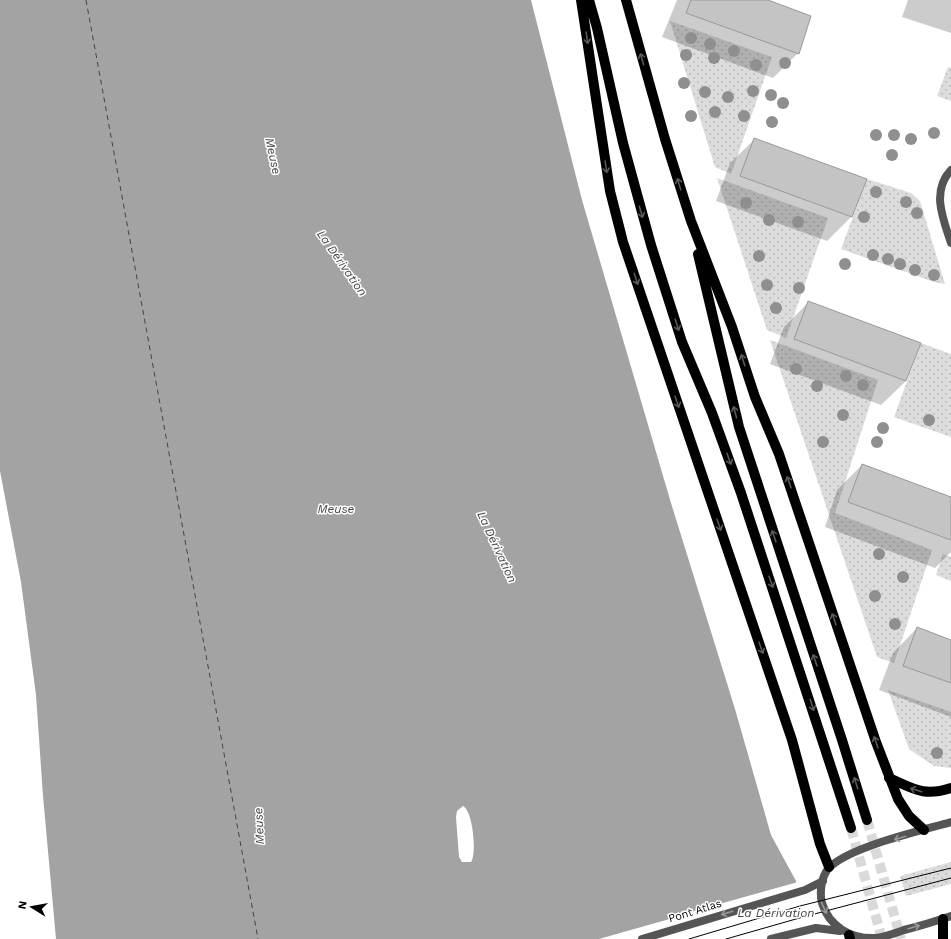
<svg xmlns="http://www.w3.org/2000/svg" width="951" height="939" font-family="'Work Sans',sans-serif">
  <defs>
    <pattern id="grass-dots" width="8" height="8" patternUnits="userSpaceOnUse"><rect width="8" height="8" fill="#dcdcdc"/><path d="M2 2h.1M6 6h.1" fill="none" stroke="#bbb" stroke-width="1.8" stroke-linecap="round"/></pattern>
  </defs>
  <rect width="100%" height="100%" fill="#fff"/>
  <!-- grass -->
  <path fill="url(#grass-dots)" d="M 670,21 L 772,57 L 731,174 L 715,167 Z
    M 948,67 L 951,68 L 951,101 L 937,96 Z
    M 717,178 L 828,218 L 786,338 L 767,330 Z
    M 867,179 L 911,193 L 920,201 L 945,284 L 934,282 L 841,249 Z
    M 770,340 L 878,380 L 835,513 L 932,550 L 894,663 L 877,657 Z
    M 921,343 L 951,354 L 951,437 L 894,417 Z
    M 943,554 L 951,557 L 951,581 L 936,575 Z
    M 888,690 L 951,712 L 951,768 L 934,766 L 909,749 Z
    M 951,862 L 951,884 L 906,896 L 900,876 Z"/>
  <!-- water -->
  <path fill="#a3a3a3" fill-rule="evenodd" d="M 0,0 L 531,0 L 582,200 L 671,503 L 735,709 L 771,835 L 796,881 L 811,939 L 56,939 L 43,796 L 36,695 L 21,582 L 0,471 ZM 463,806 C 473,811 477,854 471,862 L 462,862 L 459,857 L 456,817 L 457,811 Z"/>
  <!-- pier -->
  <path fill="#fff" d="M 798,882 L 813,939 L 599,939 L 673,918 L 676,913 L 680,915 Z"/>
  <!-- shadow -->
  <path fill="#0003" d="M 677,0 L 765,0 L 798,53 L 773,78 L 662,37 Z
    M 908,0 L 951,0 L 951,33 L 902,17 Z
    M 755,139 L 866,180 L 851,217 L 827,241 L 716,201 L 730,163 Z
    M 808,303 L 906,381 L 881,405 L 770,364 L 784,327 Z
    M 862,465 L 951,498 L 951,552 L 935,568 L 825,527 L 837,490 Z
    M 917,628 L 951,641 L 951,717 L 879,690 L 893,653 Z"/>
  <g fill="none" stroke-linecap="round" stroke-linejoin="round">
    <!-- ferry -->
    <path stroke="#444" stroke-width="1" stroke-dasharray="5 4" stroke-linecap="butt" d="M 86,0 L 258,939"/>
  </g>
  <!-- building -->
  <path fill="#c4c4c4" stroke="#999" d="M 691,0 L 768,0 L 811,16 L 799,54 L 686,13 Z
    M 754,138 L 867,179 L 852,217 L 740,176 Z
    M 808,301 L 921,343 L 906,381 L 794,339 Z
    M 862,464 L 951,497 L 951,540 L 848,502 Z
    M 917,627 L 951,640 L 951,683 L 903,666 Z"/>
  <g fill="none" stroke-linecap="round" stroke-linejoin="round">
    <!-- primary-tunnel -->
    <path stroke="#d9d9d9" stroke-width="10" stroke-dasharray="10 5" stroke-linecap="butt" d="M 867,820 L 901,939
      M 851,828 L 882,939"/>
    <!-- minor -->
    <path stroke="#555" stroke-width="8" d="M 951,170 C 931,191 943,219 951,243"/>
    <!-- tertiary -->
    <path stroke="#555" stroke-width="8" d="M 951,822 C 920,831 854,846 831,866 C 822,873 819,891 822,903 C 829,926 850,939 875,938 C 885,937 895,933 904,930 C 920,926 936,921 951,916
      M 642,939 L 805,890 L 823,881
      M 771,939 L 816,928 L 840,931"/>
    <!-- primary -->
    <path stroke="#000" stroke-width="10" d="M 581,0 L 610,191 L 623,242 L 792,740 L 820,844 L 829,867
      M 589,0 L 597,28 L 623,143 L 651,245 L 682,342 L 712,413 L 741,493 L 851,828
      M 626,0 L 665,139 L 691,221 L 732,327 L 755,397 L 779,454 L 876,742 L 898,799 L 909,816 L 924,830
      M 698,254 L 739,427 L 842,740 L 867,820
      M 889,778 C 914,789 924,797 951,788
      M 943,919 L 943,939
      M 849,935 L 850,939"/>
    <!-- tram -->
    <path stroke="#000" stroke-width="1" d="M 689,939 L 800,906 L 951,868
      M 726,939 L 803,917 L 951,878"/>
  </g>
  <!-- trees -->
  <g fill="#8f8f8f">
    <circle cx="691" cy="38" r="6"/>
    <circle cx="710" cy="44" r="6"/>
    <circle cx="734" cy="51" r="6"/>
    <circle cx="686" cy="55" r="6"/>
    <circle cx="714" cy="58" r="6"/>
    <circle cx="785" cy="63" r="6"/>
    <circle cx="756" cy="65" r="6"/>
    <circle cx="684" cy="83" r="6"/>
    <circle cx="753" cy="91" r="6"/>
    <circle cx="705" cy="92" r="6"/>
    <circle cx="771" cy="95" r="6"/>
    <circle cx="728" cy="97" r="6"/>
    <circle cx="783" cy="103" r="6"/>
    <circle cx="715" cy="112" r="6"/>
    <circle cx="691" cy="116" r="6"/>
    <circle cx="744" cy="116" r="6"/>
    <circle cx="772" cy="122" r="6"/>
    <circle cx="934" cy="133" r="6"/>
    <circle cx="876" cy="135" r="6"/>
    <circle cx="894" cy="135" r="6"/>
    <circle cx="911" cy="139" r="6"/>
    <circle cx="892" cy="155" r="6"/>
    <circle cx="876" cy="192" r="6"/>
    <circle cx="906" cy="202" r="6"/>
    <circle cx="746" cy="203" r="6"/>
    <circle cx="917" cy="213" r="6"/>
    <circle cx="864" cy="217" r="6"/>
    <circle cx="769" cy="220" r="6"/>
    <circle cx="798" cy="222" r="6"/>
    <circle cx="873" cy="255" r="6"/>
    <circle cx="759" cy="256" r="6"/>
    <circle cx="888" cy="259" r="6"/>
    <circle cx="845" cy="264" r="6"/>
    <circle cx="900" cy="264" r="6"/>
    <circle cx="915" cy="270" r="6"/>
    <circle cx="934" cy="275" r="6"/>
    <circle cx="767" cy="285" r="6"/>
    <circle cx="799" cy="288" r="6"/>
    <circle cx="776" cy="308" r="6"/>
    <circle cx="796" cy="369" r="6"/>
    <circle cx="846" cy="376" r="6"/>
    <circle cx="863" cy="385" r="6"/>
    <circle cx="817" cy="386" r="6"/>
    <circle cx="843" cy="415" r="6"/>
    <circle cx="929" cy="420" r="6"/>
    <circle cx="883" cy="428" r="6"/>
    <circle cx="823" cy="442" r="6"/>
    <circle cx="877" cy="442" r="6"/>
    <circle cx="879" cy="554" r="6"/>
    <circle cx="903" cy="577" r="6"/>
    <circle cx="875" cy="596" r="6"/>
    <circle cx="895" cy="624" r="6"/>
    <circle cx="937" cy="753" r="6"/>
  </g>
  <!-- one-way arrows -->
  <defs><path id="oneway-shaft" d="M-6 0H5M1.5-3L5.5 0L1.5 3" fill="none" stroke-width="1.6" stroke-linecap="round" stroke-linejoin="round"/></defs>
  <g stroke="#595959">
    <use href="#oneway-shaft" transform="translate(587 38) rotate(81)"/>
    <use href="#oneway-shaft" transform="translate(642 59) rotate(-106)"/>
    <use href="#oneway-shaft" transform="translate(606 167) rotate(81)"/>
    <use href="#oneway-shaft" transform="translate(679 184) rotate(-107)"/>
    <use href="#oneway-shaft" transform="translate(641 212) rotate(74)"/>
    <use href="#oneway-shaft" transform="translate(636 279) rotate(72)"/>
    <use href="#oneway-shaft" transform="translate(677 325) rotate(72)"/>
    <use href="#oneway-shaft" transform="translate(743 360) rotate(-108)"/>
    <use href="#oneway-shaft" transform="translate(677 402) rotate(71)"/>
    <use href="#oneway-shaft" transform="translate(735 412) rotate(-105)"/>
    <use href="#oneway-shaft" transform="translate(729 459) rotate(71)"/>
    <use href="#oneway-shaft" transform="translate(789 482) rotate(-109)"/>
    <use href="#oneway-shaft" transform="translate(719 525) rotate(71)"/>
    <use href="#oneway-shaft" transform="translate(774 536) rotate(-109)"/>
    <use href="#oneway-shaft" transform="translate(771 582) rotate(71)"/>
    <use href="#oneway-shaft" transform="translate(834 619) rotate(-109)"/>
    <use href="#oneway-shaft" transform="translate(761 648) rotate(71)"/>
    <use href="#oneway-shaft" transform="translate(815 660) rotate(-109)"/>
    <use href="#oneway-shaft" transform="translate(812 705) rotate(72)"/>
    <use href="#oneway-shaft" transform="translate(876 742) rotate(-109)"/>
    <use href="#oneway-shaft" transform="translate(856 783) rotate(-107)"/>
    <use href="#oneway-shaft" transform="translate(916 790) rotate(-163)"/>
  </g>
  <g stroke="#999">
    <use href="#oneway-shaft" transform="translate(900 838) rotate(163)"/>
    <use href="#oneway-shaft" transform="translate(824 908) rotate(66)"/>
    <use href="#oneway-shaft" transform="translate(727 913) rotate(163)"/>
    <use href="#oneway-shaft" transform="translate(914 927) rotate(-17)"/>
  </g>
  <g text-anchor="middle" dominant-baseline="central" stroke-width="3" stroke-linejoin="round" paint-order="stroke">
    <!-- street labels -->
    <g font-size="11" fill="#000" stroke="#fff">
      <text transform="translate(695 911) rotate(-17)">Pont Atlas</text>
    </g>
    <!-- water labels -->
    <g font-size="12" font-style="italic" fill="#444" stroke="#fff">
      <text transform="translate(273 156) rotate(78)">Meuse</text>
      <text transform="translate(342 263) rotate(55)">La Dérivation</text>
      <text x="336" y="509">Meuse</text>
      <text transform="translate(497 547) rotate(65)">La Dérivation</text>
      <text transform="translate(259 826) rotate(-93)">Meuse</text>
      <text x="776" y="913">La Dérivation</text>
    </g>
  </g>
  <!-- north arrow -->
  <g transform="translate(32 907) rotate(281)" stroke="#ffffff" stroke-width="3" paint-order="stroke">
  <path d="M0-3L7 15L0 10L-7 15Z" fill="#000000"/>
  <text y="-6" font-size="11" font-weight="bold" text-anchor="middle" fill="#000000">N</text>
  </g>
</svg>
